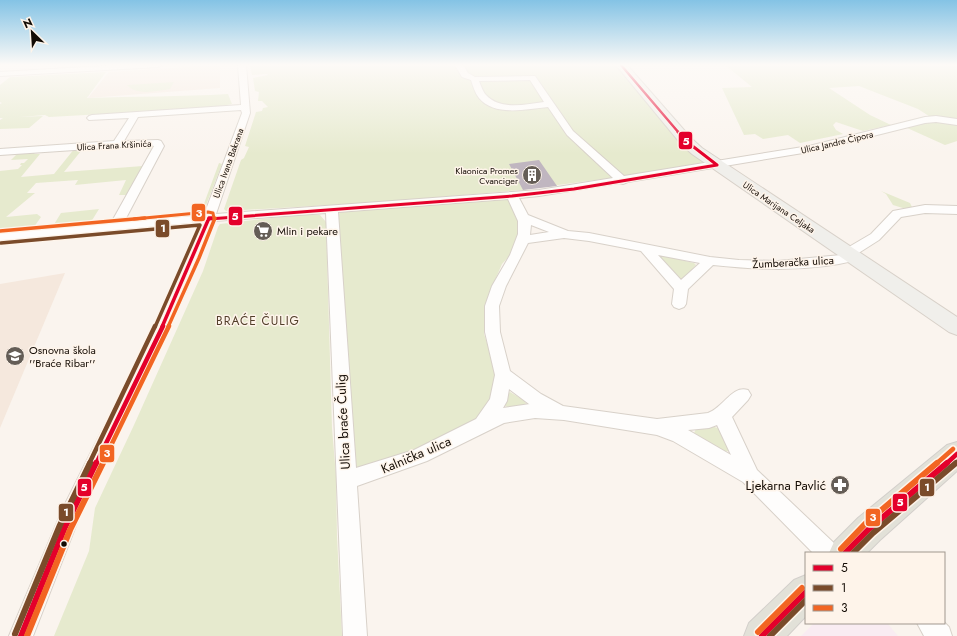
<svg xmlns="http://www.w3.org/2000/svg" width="957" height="636" font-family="Jost,sans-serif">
  <rect width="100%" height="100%" fill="#faf4ee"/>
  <!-- industrial -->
  <path fill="#f9ecf2" d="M 814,623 L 887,623 L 898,636 L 801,636 Z"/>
  <!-- education -->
  <path fill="#f5e8dd" d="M 220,65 L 220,88 L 88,98 L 109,72 Z
    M 65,273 L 0,428 L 0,284 Z"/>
  <!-- green -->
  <path fill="#e6eace" d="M 250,65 L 617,65 L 705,162 L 633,175 L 521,190 L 382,202 L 226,211 L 224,209 L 241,160 L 244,158 L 249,147 L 245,146 L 256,112 L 262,111 L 263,108 L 268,107 L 262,101 L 258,101 L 259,92 L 255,91 L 253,78 L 268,75 L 267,74 L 252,75 Z
    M 725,65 L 957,65 L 957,120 L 932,118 L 918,109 L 859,86 L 829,88 L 870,115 L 891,125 L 863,131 L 836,122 L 833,125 L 836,130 L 843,134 L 800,143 L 788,135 L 763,139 L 755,134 L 744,135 L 722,88 L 752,87 Z
    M 106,72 L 87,98 C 134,96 181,97 228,94 L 232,104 L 212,108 L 49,117 L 45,115 L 19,117 L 43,116 L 29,128 L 0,129 L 0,120 L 3,118 L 0,118 L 0,104 L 2,103 L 0,102 L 0,85 L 10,77 Z
    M 174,82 L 170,89 C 156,91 137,96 127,85 Z
    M 927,121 L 957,123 L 957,141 L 945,145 L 905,127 Z
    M 154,143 L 155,147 L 148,149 L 146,148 L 148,148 L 150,145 L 81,151 L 64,172 L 143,166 L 128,195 L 119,195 L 126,180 L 75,185 L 78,180 L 36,183 L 27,193 L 35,193 L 6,217 L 37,214 L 41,217 L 34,227 L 0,230 L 0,178 L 1,178 L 0,178 L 0,171 L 18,169 L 22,165 L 20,165 L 21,163 L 24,163 L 28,159 L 11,160 L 19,152 L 36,151 L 34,154 L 40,154 L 21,177 L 54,174 L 75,148 Z
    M 219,163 L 222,164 L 205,208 L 202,209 Z
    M 881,191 L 910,203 L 912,207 L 906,209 L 893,205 L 886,194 Z
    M 506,199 L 509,200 L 513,205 L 520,226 L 513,252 L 502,264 L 489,294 L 486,311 L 484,334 L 493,361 L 496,380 L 491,396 L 478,419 L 440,440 L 403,453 L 366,468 L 355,467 L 337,215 L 341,212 L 351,210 Z
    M 99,209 L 91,222 L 53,226 L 61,213 Z
    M 307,214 L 320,215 L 326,222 L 332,428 L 336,476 L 337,536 L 342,636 L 54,636 L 89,551 L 95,508 L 134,425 L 203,271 L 218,227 L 220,224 Z
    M 660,255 L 694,263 L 696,265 L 684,279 L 680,280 L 659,258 Z
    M 510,392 L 525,401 L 526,404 C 521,408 511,408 505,406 L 508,394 Z
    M 712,426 L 720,429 L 729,451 L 723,452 L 694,433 L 696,429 Z"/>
  <!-- building -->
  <path fill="#c0b6c0" d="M 539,160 L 557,186 L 523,190 L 509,164 Z"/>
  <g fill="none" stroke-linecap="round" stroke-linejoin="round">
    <defs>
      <path id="street" d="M 120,65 L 162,65 L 158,67 L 0,76 L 0,72 Z
        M 238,65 L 246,65 L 250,113 L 216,214 L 539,190 L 613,178 L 567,135 L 548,107 C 526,109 495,117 479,98 C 475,93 473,86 471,80 L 462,77 L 455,65 L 463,65 L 468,73 L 475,77 L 535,76 L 573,131 L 624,176 L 809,146 L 925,117 L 936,116 L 957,119 L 957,125 L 936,122 L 925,123 L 809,152 L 628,182 L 623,184 L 619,183 L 539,196 L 519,198 L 528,215 L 568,231 L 589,233 L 710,257 L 739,260 L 778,261 L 841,255 L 842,251 L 871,234 L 893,211 L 925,205 L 957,206 L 957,214 L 925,213 L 901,217 L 879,240 L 857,254 L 859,257 L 857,260 C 810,272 760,270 713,265 L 688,289 L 686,304 L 684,307 L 679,309 L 674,307 L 672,304 L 674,289 L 641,251 L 589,241 L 564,238 L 528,243 L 506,286 L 499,306 L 500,332 L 510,371 L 541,394 L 563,406 L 657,419 L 708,413 C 724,407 732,385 748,390 L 751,395 L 748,400 L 732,417 L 757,470 L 836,545 L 839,553 L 813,553 L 743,482 L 673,441 L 657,435 L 564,420 L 535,418 L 504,423 L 427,461 L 357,486 L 367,636 L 343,636 L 326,213 L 214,221 L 187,289 L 79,518 L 33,636 L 9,636 L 64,506 L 173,289 L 201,222 L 0,241 L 0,233 L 111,223 L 154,146 L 149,145 L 0,155 L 0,149 L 114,141 L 129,118 L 89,120 L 87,118 L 89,116 L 92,115 L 241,105 ZM 530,80 L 544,102 C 526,104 501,111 486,95 C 483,92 481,86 479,81 ZM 241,110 L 242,113 L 204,215 L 124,222 L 164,146 L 161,141 L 158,140 L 124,141 L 138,117 ZM 508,199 L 518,221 L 518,234 L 510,255 L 492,286 L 485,306 L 485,332 L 495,375 L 490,399 L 476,419 L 414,450 L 356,468 L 338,212 ZM 531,225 L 549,232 L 530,235 ZM 658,255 L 700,263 L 681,280 ZM 509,389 L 529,404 L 530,404 L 503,408 L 507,401 ZM 717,425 L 731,455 L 688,430 L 709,428 Z
        M 944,622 L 949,627 L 952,636 L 924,636 L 917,623 Z"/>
      <path id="secondary" d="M 616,65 L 627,65 L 691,138 L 702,148 L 957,317 L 957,335 L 949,332 L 692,154 L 681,144 Z"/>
      <path id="primary" d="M 957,442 L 957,471 L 880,540 L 867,553 L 829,553 L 834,542 L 858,518 L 947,445 Z
        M 806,575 L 806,616 L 787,636 L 744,636 L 749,623 L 794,580 Z"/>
    </defs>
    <!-- street casing -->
    <use href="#street" stroke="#d8d1c9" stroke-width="2"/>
    <!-- secondary casing -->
    <use href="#secondary" stroke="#d8d1c9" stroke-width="2"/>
    <!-- primary casing -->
    <use href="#primary" stroke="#d3cfcb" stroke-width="2"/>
    <!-- street -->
    <use href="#street" fill="#fefdfc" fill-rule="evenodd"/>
    <!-- secondary -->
    <use href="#secondary" fill="#f0efeb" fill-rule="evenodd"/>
    <!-- primary -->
    <use href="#primary" fill="#e2e1d8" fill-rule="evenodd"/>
    <defs>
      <path id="bus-1-far4" d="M 621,65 L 679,133"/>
      <path id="bus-1-far3" d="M 678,132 L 686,141 L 717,165
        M 209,219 L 512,196 L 574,189 L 717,165"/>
      <path id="bus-1-far2" d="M 162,327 L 209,218 L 212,218"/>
      <path id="bus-1-far1" d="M 96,464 L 163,326
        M 946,464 L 957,454"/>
      <path id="bus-1" d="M 845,553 L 869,529 L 947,463
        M 21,636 L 65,527 L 96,463
        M 762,636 L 806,592"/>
      <path id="bus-2-far2" d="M 1,243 L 200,225 L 155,327"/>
      <path id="bus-2-far1" d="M 89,464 L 155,326
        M 955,464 L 957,462"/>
      <path id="bus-2" d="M 853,553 L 873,533 L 956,463
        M 15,634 L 60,525 L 90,463
        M 770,636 L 806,600"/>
      <path id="bus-3-far3" d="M 134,219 L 208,212 L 213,213 L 214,219"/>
      <path id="bus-3-far2" d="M 0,231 L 145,218
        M 168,327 L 199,258 L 215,218"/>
      <path id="bus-3-far1" d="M 102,464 L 169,326
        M 936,464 L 953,449"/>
      <path id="bus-3" d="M 841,549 L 865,524 L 937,463
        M 758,632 L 802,588
        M 27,636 L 70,530 L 103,463"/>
    </defs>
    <!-- bus-1-far4 casing -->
    <use href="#bus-1-far4" stroke="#fef4ea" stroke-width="4"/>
    <!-- bus-1-far3 casing -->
    <use href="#bus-1-far3" stroke="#fef4ea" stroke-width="5"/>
    <!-- bus-1-far2 casing -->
    <use href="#bus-1-far2" stroke="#fef4ea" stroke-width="6"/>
    <!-- bus-1-far1 casing -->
    <use href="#bus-1-far1" stroke="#fef4ea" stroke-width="8"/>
    <!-- bus-1 casing -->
    <use href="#bus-1" stroke="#fef4ea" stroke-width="9"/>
    <!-- bus-2-far2 casing -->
    <use href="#bus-2-far2" stroke="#fef4ea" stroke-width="6"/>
    <!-- bus-2-far1 casing -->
    <use href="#bus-2-far1" stroke="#fef4ea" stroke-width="8"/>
    <!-- bus-2 casing -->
    <use href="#bus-2" stroke="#fef4ea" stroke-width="9"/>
    <!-- bus-3-far3 casing -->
    <use href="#bus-3-far3" stroke="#fef4ea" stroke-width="5"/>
    <!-- bus-3-far2 casing -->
    <use href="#bus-3-far2" stroke="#fef4ea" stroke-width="6"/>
    <!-- bus-3-far1 casing -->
    <use href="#bus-3-far1" stroke="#fef4ea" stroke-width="8"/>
    <!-- bus-3 casing -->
    <use href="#bus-3" stroke="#fef4ea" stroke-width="9"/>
    <!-- bus-1-far4 -->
    <use href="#bus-1-far4" stroke="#e4002b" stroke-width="2.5"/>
    <!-- bus-1-far3 -->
    <use href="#bus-1-far3" stroke="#e4002b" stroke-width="3"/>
    <!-- bus-1-far2 -->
    <use href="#bus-1-far2" stroke="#e4002b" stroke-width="3.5"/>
    <!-- bus-1-far1 -->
    <use href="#bus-1-far1" stroke="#e4002b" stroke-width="4.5"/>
    <!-- bus-1 -->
    <use href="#bus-1" stroke="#e4002b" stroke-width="6"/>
    <!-- bus-2-far2 -->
    <use href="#bus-2-far2" stroke="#7a4b2a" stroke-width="3.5"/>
    <!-- bus-2-far1 -->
    <use href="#bus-2-far1" stroke="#7a4b2a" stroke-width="4.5"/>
    <!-- bus-2 -->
    <use href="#bus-2" stroke="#7a4b2a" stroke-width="6"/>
    <!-- bus-3-far3 -->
    <use href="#bus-3-far3" stroke="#f26522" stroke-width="3"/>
    <!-- bus-3-far2 -->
    <use href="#bus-3-far2" stroke="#f26522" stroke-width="3.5"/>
    <!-- bus-3-far1 -->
    <use href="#bus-3-far1" stroke="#f26522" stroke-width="4.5"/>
    <!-- bus-3 -->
    <use href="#bus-3" stroke="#f26522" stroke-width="6"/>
  </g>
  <!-- sky -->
  <linearGradient id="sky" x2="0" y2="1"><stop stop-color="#84c3e5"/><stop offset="0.42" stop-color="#fdfaf7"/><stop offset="1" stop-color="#fdfaf7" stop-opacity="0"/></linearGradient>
  <rect width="957" height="154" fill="url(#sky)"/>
  <!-- icons -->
  <defs>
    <symbol id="building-disc" viewBox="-11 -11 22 22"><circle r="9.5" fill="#645d56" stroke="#fef4ea"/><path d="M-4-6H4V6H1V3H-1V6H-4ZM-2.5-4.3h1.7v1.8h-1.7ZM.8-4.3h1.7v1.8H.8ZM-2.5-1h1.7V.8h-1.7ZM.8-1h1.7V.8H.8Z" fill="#fff"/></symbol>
    <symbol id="supermarket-disc" viewBox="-11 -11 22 22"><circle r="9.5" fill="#645d56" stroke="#fef4ea"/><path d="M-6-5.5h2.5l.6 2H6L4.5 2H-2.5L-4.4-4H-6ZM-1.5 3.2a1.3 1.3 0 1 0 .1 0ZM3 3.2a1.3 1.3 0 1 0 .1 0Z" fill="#fff"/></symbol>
    <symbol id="school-disc" viewBox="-11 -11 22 22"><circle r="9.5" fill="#645d56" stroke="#fef4ea"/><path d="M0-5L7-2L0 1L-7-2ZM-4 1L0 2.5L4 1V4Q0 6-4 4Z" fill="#fff"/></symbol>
    <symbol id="pharmacy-disc" viewBox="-11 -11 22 22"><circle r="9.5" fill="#645d56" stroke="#fef4ea"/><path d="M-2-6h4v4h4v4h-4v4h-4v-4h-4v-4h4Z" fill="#fff"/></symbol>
  </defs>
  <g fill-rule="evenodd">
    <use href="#building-disc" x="521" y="164" width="22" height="22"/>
    <use href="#supermarket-disc" x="252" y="220" width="22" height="22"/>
    <use href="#school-disc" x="4" y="345" width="22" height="22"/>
    <use href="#pharmacy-disc" x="829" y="474" width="22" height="22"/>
  </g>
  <!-- markers -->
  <circle fill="#130b04" stroke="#fef4ea" stroke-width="1.5" cx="64" cy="544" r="3.5"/>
  <g text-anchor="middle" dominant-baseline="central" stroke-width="3" stroke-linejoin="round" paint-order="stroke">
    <!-- far-street labels -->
    <g font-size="9" fill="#130b04" stroke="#fef4ea">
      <text transform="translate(837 142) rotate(-13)">Ulica Jandre Čipora</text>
      <text transform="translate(114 145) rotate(-3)">Ulica Frana Kršinića</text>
      <text transform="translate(228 163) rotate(-70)">Ulica Ivana Bakrana</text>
      <text transform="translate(779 207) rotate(34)">Ulica Marijana Celjaka</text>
    </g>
    <!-- far-poi labels -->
    <g font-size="9" fill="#130b04" stroke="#fef4ea" text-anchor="end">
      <text x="518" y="170">Klaonica Promes<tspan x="518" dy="10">Cvanciger</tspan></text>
    </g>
    <!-- poi labels -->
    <g font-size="11" fill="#130b04" stroke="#fef4ea" text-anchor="start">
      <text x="277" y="231">Mlin i pekare</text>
      <text x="29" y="350">Osnovna škola<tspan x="29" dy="13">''Braće Ribar''</tspan></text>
    </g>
    <!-- street labels -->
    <g font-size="11" fill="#130b04" stroke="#fef4ea">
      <text transform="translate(793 262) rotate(-3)">Žumberačka ulica</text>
    </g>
    <!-- neighbourhood labels -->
    <g font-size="12" letter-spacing="1" fill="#523f2a" stroke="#fef4ea">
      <text x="258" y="321">BRAĆE ČULIG</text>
    </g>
    <!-- near-street labels -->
    <g font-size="13" fill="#130b04" stroke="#fef4ea">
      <text transform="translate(343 422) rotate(-93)">Ulica braće Čulig</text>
      <text transform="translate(416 455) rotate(-23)">Kalnička ulica</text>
    </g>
    <!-- near-poi labels -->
    <g font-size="13" fill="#130b04" stroke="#fef4ea" text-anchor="end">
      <text x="826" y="485">Ljekarna Pavlić</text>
    </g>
  </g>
  <g stroke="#fef4ea" stroke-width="1.5">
    <rect x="678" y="131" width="15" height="19" rx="4" fill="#e4002b"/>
    <rect x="191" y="203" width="15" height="19" rx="4" fill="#f26522"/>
    <rect x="228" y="206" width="15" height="20" rx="4" fill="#e4002b"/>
    <rect x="155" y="219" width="15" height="19" rx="4" fill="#7a4b2a"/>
    <rect x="99" y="444" width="16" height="19" rx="4" fill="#f26522"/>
    <rect x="919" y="478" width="16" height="19" rx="4" fill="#7a4b2a"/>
    <rect x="77" y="478" width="15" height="19" rx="4" fill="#e4002b"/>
    <rect x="892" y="493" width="16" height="19" rx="4" fill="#e4002b"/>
    <rect x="58" y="503" width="16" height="19" rx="4" fill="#7a4b2a"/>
    <rect x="865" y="508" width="16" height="19" rx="4" fill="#f26522"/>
  </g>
  <g font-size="11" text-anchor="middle" font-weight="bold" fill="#fff">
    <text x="686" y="145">5</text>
    <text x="199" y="217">3</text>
    <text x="235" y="220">5</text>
    <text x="163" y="232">1</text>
    <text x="107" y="457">3</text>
    <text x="927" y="491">1</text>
    <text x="84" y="491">5</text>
    <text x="900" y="506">5</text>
    <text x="66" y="516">1</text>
    <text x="873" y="521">3</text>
  </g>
  <!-- legend -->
  <rect x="805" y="552" width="140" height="72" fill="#fef4ea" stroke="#a0978e"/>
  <rect x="813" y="565" width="20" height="6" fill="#e4002b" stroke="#a0978e"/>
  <text x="841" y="572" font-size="12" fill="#130b04">5</text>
  <rect x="813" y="585" width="20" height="6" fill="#7a4b2a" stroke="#a0978e"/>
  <text x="841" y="592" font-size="12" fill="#130b04">1</text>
  <rect x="813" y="605" width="20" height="6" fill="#f26522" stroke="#a0978e"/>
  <text x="841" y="612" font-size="12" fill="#130b04">3</text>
  <!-- north arrow -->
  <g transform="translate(32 32) rotate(335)" stroke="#fef4ea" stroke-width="3" paint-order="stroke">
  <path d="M0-3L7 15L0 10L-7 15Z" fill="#130b04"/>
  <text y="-6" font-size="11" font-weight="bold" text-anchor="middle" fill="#130b04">N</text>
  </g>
</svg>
